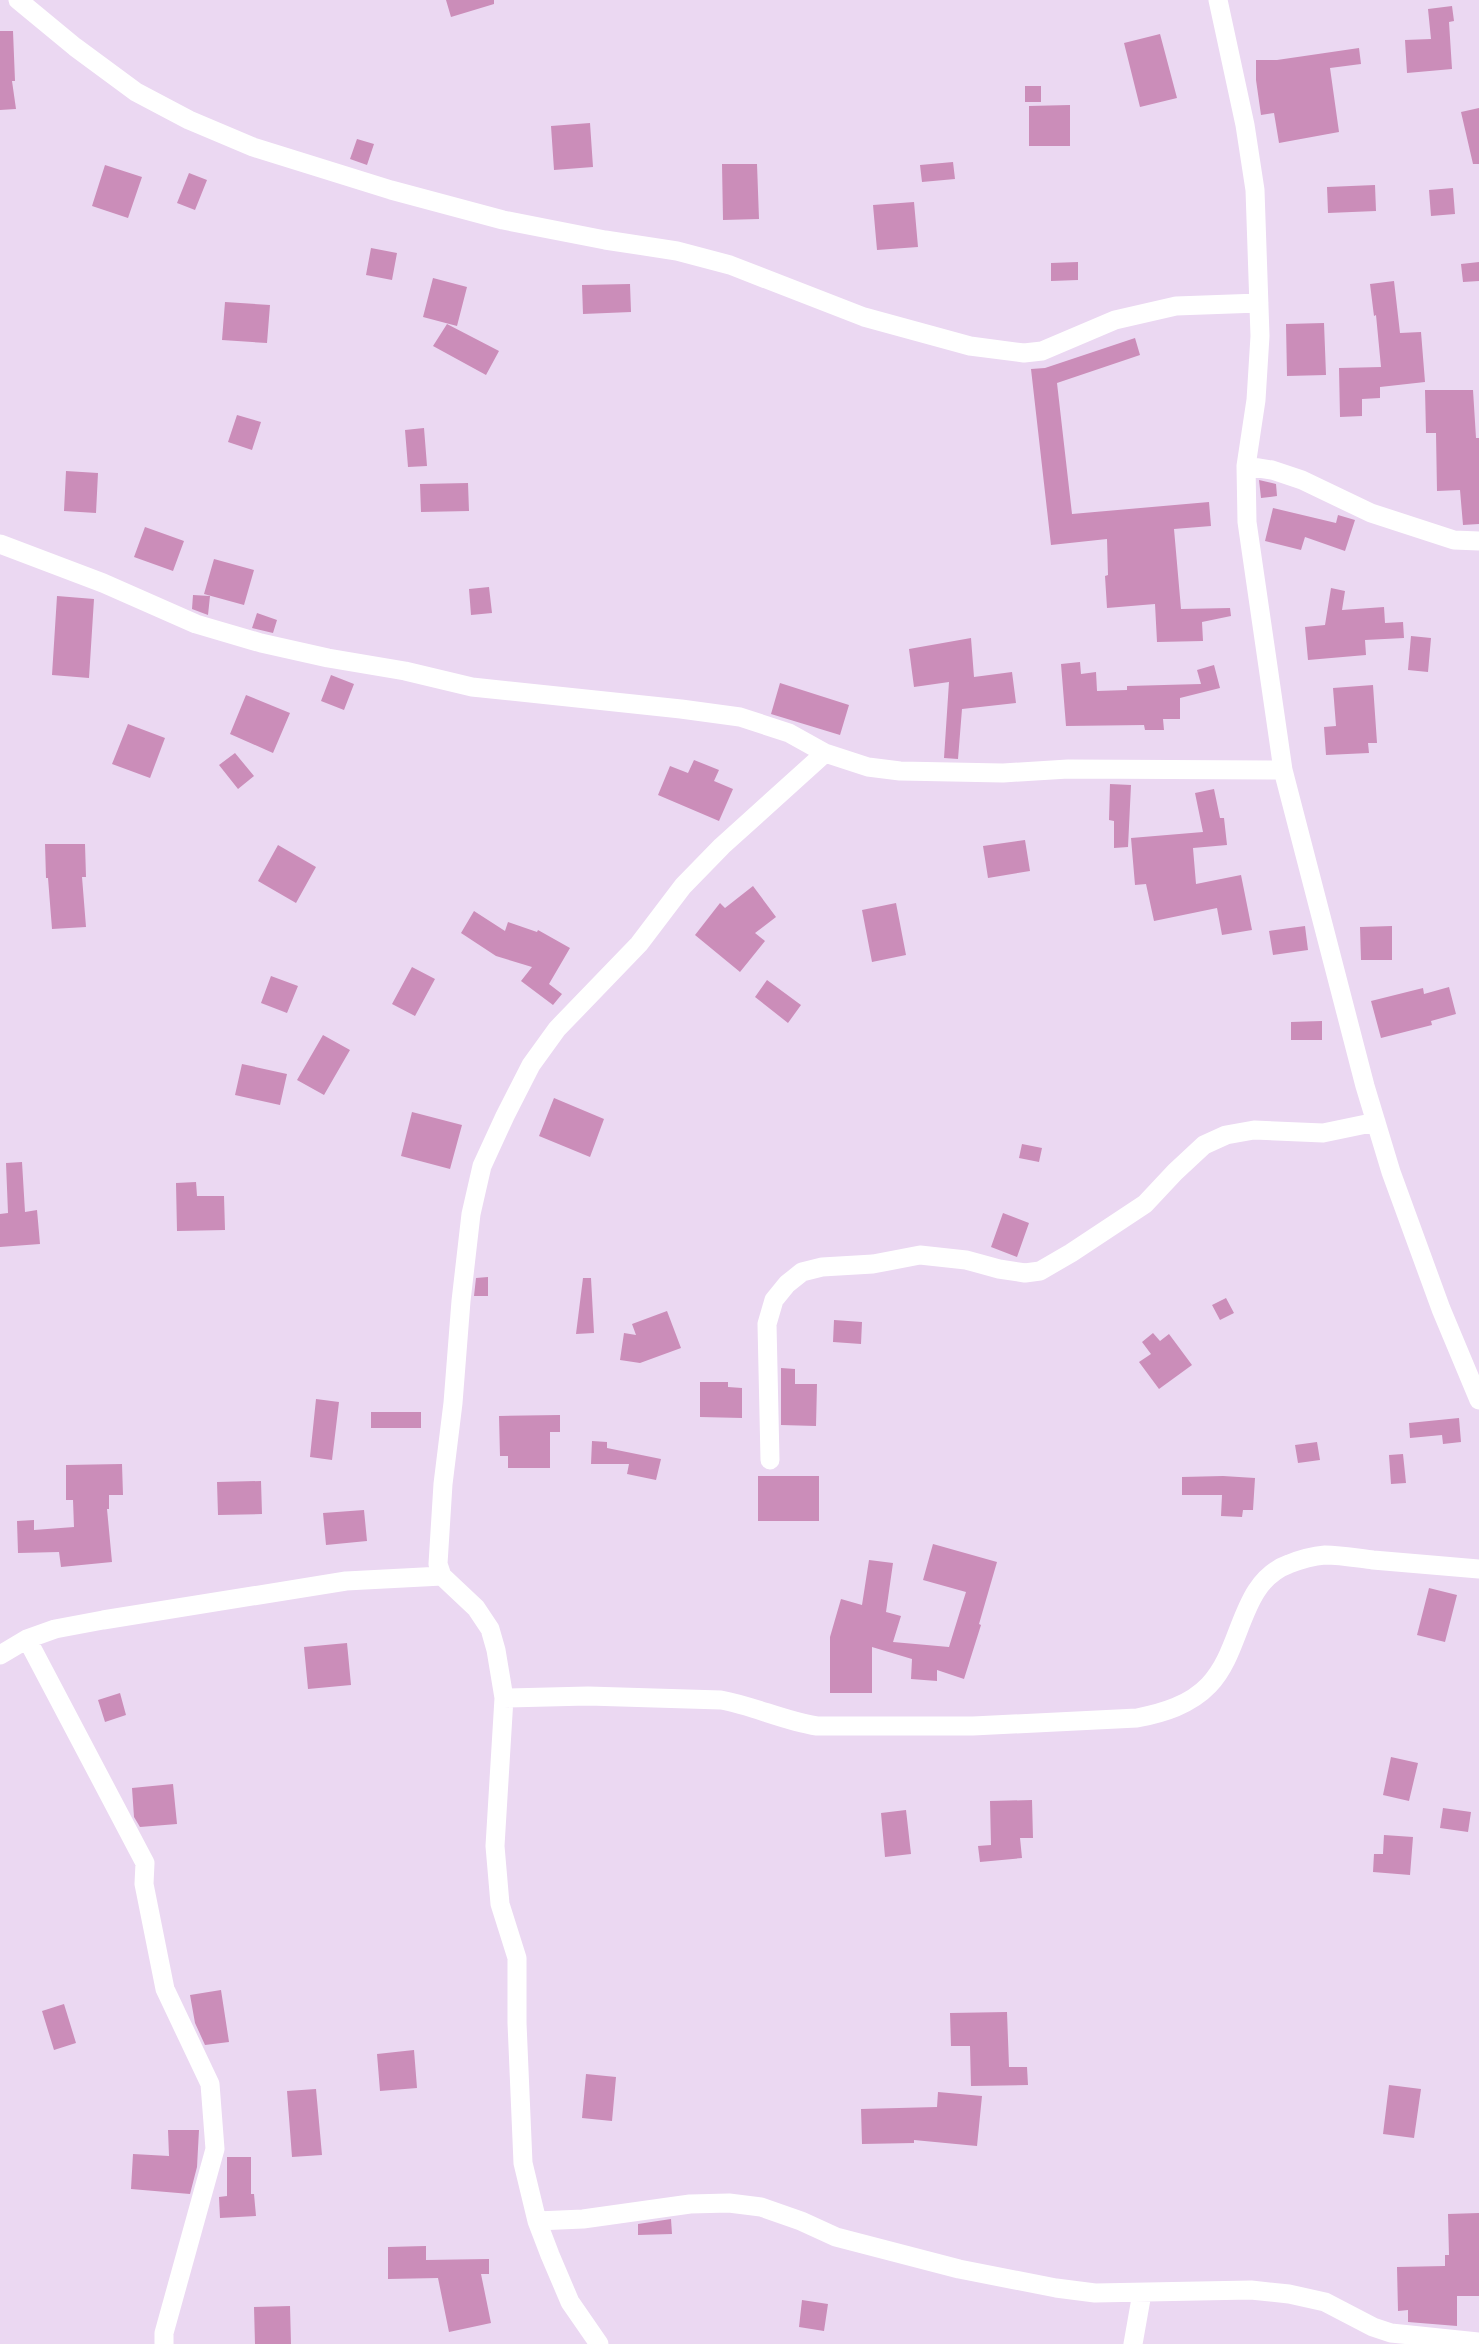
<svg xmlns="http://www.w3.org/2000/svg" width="1479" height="2344" font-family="Georgia,serif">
  <rect width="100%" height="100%" fill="#ebd8f2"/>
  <!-- building -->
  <path fill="#cb8db9" d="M 446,0 L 494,0 L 494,4 L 451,17 Z
    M 1452,6 L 1454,21 L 1449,22 L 1452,69 L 1407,73 L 1405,40 L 1431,39 L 1428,9 Z
    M 0,31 L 13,31 L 15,81 L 12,81 L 16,109 L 0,110 Z
    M 1160,34 L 1177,98 L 1140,107 L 1124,43 Z
    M 1359,48 L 1361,64 L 1330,68 L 1339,132 L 1279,143 L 1274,113 L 1261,115 L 1256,80 L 1256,60 L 1277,60 Z
    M 1025,86 L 1041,86 L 1041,102 L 1025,102 Z
    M 1070,105 L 1070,146 L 1029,146 L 1029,106 Z
    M 1479,108 L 1479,164 L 1473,164 L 1461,112 Z
    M 590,123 L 593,167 L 554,170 L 551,126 Z
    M 357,139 L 374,144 L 367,165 L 350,159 Z
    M 953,162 L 955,179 L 922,182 L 920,165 Z
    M 722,164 L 757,164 L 759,219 L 723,220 Z
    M 105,165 L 142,177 L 128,218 L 92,206 Z
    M 189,173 L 207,180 L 195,210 L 177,203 Z
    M 1375,185 L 1376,211 L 1328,213 L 1327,187 Z
    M 1453,188 L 1455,214 L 1431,216 L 1429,190 Z
    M 914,202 L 918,247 L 877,250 L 873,205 Z
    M 371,248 L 397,253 L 392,280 L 366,275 Z
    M 1078,262 L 1078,280 L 1051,281 L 1051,263 Z
    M 1479,262 L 1479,281 L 1463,282 L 1461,264 Z
    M 433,278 L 467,287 L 457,326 L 423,317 Z
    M 1394,281 L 1400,333 L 1421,332 L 1425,382 L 1380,387 L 1380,398 L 1362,399 L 1362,416 L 1340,417 L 1339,368 L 1381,367 L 1376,315 L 1374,316 L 1370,284 Z
    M 630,284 L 631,312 L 583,314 L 582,285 Z
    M 225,302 L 270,305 L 267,343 L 222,340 Z
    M 1324,323 L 1326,375 L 1287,376 L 1286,324 Z
    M 447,324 L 499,351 L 486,375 L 433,346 Z
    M 1135,338 L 1140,355 L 1057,383 L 1072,514 L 1209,502 L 1211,526 L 1174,529 L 1181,609 L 1230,608 L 1231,616 L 1202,622 L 1203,641 L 1157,642 L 1155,604 L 1107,608 L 1105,576 L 1108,575 L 1107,539 L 1051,545 L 1031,369 L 1045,368 Z
    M 1425,390 L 1473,390 L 1476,438 L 1479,438 L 1479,524 L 1463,525 L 1460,490 L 1437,491 L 1436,433 L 1426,433 Z
    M 237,415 L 261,422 L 252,450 L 228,442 Z
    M 424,428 L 427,466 L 408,467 L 405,430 Z
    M 66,471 L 98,473 L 96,513 L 64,511 Z
    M 1259,480 L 1276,484 L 1277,496 L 1261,498 Z
    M 468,483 L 469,511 L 421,512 L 420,484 Z
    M 1273,508 L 1336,523 L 1338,515 L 1355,520 L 1345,551 L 1305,537 L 1301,550 L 1265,541 Z
    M 145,527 L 184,541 L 173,571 L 134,557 Z
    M 214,559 L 254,570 L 244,605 L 204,594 Z
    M 489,587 L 492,613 L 471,615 L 469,589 Z
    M 1331,588 L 1345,591 L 1342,610 L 1384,607 L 1385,623 L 1403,622 L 1404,638 L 1365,640 L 1366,655 L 1308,660 L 1305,627 L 1325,625 Z
    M 193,595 L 210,596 L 208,615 L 192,609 Z
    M 57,596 L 94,599 L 89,678 L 52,675 Z
    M 257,613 L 277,620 L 273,633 L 252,628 Z
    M 1411,636 L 1431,638 L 1428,672 L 1408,670 Z
    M 971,638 L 974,677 L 1012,672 L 1016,703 L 962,709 L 958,759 L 944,758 L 949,682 L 914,687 L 909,649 Z
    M 1080,662 L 1081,674 L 1096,672 L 1097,691 L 1127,690 L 1127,686 L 1201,684 L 1197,670 L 1214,665 L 1220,688 L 1180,698 L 1180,719 L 1163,719 L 1164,730 L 1145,730 L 1144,725 L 1066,726 L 1061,664 Z
    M 331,675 L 354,684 L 344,710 L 321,701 Z
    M 780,683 L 849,705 L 840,735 L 771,714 Z
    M 1373,685 L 1377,743 L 1368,743 L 1369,753 L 1326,755 L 1324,727 L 1336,726 L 1333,688 Z
    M 246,695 L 290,713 L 273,753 L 230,734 Z
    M 128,724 L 165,738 L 150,778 L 112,764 Z
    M 235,753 L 254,776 L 238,789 L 219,765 Z
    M 694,760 L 719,770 L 714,781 L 733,789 L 719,821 L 658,795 L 670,766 L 688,773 Z
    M 1110,784 L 1131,785 L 1128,847 L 1114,848 L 1114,821 L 1109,820 Z
    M 1214,789 L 1220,818 L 1224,818 L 1227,845 L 1193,848 L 1196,884 L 1241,875 L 1252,930 L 1222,935 L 1217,908 L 1154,921 L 1146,884 L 1135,885 L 1131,838 L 1203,832 L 1195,793 Z
    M 1025,840 L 1030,871 L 988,878 L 983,846 Z
    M 45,844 L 85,844 L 86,877 L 82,877 L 86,927 L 52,929 L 48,878 L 46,878 Z
    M 278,845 L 316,867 L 296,903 L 258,881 Z
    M 753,886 L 776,917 L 755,933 L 765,941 L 740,972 L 695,935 L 720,903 L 725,908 Z
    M 896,903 L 906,955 L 872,962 L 862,910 Z
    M 474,911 L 505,931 L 508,922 L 537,932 L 538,930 L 570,948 L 549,984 L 562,994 L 553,1005 L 521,981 L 532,967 L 496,956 L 461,933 Z
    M 1305,926 L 1308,950 L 1273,955 L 1269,931 Z
    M 1392,926 L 1392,960 L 1361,960 L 1360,927 Z
    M 412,967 L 435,979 L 415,1016 L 392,1004 Z
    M 271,976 L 298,986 L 287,1013 L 261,1003 Z
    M 767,980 L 801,1005 L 788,1023 L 755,997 Z
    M 1449,987 L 1456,1014 L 1431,1021 L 1432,1025 L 1381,1038 L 1371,1001 L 1423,988 L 1424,994 Z
    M 1322,1021 L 1322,1040 L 1291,1040 L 1291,1022 Z
    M 323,1035 L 350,1050 L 324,1095 L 297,1080 Z
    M 242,1064 L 287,1074 L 280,1105 L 235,1095 Z
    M 554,1098 L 604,1119 L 590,1157 L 539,1136 Z
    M 412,1112 L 462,1125 L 450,1169 L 401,1156 Z
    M 1022,1144 L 1042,1148 L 1039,1162 L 1019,1158 Z
    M 22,1162 L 25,1212 L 37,1210 L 40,1244 L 0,1247 L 0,1214 L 8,1213 L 6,1163 Z
    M 196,1182 L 197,1196 L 224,1196 L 225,1230 L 177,1231 L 176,1183 Z
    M 1003,1213 L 1029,1223 L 1017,1257 L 991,1247 Z
    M 488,1277 L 488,1296 L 474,1296 L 476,1278 Z
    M 583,1278 L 591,1278 L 594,1333 L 576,1334 Z
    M 1226,1298 L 1234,1313 L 1220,1320 L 1212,1305 Z
    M 667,1311 L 681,1348 L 640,1363 L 620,1360 L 624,1333 L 636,1335 L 632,1324 Z
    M 834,1320 L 862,1322 L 861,1344 L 833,1342 Z
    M 1153,1333 L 1160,1341 L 1169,1334 L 1192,1365 L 1159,1389 L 1139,1362 L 1151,1354 L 1142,1342 Z
    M 781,1368 L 795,1369 L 795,1384 L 817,1384 L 816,1426 L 781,1425 Z
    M 700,1382 L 728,1382 L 728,1387 L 742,1388 L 742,1418 L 700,1417 Z
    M 316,1399 L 339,1402 L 332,1460 L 310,1457 Z
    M 371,1412 L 421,1412 L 421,1428 L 371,1428 Z
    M 560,1415 L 560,1432 L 550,1432 L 550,1468 L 508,1468 L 508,1456 L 500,1456 L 499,1416 Z
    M 1459,1418 L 1461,1442 L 1443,1444 L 1442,1435 L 1410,1438 L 1409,1423 Z
    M 592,1441 L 607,1442 L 607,1448 L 661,1459 L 656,1480 L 627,1474 L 629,1464 L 591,1464 Z
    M 1317,1442 L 1320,1460 L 1298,1463 L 1295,1445 Z
    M 1403,1454 L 1406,1483 L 1391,1484 L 1389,1455 Z
    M 122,1464 L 123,1495 L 109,1495 L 109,1509 L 107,1509 L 112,1562 L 61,1567 L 59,1552 L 18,1553 L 17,1521 L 34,1520 L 34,1530 L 74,1527 L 73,1500 L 66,1500 L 66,1465 Z
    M 758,1476 L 819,1476 L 819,1521 L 758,1521 Z
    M 1223,1476 L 1255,1478 L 1253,1510 L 1243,1510 L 1242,1517 L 1221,1516 L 1222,1495 L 1182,1495 L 1182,1477 Z
    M 261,1481 L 262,1514 L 218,1515 L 217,1482 Z
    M 364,1510 L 367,1541 L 326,1545 L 323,1513 Z
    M 933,1544 L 997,1562 L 979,1624 L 981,1625 L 964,1679 L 937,1670 L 937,1681 L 911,1679 L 912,1659 L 872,1647 L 872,1693 L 830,1693 L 830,1637 L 841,1599 L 862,1605 L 869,1560 L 893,1563 L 886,1612 L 901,1616 L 893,1642 L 949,1647 L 966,1592 L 923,1580 Z
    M 1429,1588 L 1457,1595 L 1445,1642 L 1417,1635 Z
    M 347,1643 L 351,1685 L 308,1689 L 304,1647 Z
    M 120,1693 L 126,1715 L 105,1722 L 98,1700 Z
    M 1391,1757 L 1418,1763 L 1409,1801 L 1383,1795 Z
    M 173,1784 L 177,1824 L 140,1827 L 134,1817 L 132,1788 Z
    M 1032,1800 L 1033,1838 L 1020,1838 L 1022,1858 L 980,1862 L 978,1846 L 991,1845 L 990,1801 Z
    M 1443,1808 L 1471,1812 L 1468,1832 L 1440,1828 Z
    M 906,1810 L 911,1854 L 885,1857 L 881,1813 Z
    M 1384,1835 L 1413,1837 L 1410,1875 L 1373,1872 L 1374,1854 L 1383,1854 Z
    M 221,1990 L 229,2042 L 205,2045 L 195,2023 L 190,1995 Z
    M 64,2004 L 76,2043 L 54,2050 L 42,2011 Z
    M 1007,2012 L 1009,2067 L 1027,2067 L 1028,2085 L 971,2086 L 970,2046 L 951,2046 L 950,2013 Z
    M 414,2050 L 417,2088 L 380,2091 L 377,2054 Z
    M 586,2074 L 616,2077 L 612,2121 L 582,2118 Z
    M 1389,2085 L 1421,2089 L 1414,2138 L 1383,2134 Z
    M 316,2089 L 322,2155 L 292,2157 L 287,2091 Z
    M 938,2092 L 982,2096 L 977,2146 L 914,2140 L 914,2143 L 862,2144 L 861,2109 L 937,2107 Z
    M 168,2130 L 199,2130 L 197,2167 L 190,2194 L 131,2189 L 133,2154 L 169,2156 Z
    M 227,2157 L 251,2157 L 251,2194 L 254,2194 L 256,2216 L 220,2218 L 219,2197 L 227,2196 Z
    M 1479,2213 L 1479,2296 L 1457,2296 L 1457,2326 L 1408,2322 L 1408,2310 L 1398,2311 L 1397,2267 L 1445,2266 L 1445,2255 L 1449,2255 L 1448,2214 Z
    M 671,2219 L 672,2234 L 638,2235 L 638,2224 Z
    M 426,2246 L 426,2260 L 489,2259 L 489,2274 L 481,2274 L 491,2323 L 449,2332 L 438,2278 L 388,2279 L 388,2247 Z
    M 802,2300 L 828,2304 L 824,2331 L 799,2327 Z
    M 290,2306 L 291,2344 L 255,2344 L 254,2307 Z"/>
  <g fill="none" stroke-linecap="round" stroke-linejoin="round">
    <!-- street -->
    <path stroke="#fff" stroke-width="19" d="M 18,0 L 75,47 L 136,92 L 189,120 L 253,147 L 391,190 L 503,220 L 605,240 L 677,251 L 730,265 L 864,317 L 970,346 L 1024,353 L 1042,351 L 1115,320 L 1176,306 L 1259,303
      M 1218,0 L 1245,125 L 1255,190 L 1260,336 L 1256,400 L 1246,466 L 1247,522 L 1283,770 L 1365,1086 L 1391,1172 L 1441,1309 L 1479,1400
      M 1246,466 L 1272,470 L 1302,480 L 1371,513 L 1454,540 L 1479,541
      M 0,544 L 103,583 L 196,624 L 261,643 L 328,658 L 405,671 L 472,687 L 681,709 L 740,717 L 789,733 L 825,753 L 868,767 L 900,771 L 1003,773 L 1068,769 L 1283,770
      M 770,1460 L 767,1324 L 774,1300 L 787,1284 L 802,1272 L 822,1267 L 873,1264 L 920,1255 L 966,1260 L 999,1269 L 1025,1273 L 1040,1271 L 1071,1253 L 1145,1204 L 1175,1172 L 1204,1145 L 1226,1135 L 1254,1130 L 1323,1133 L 1376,1122
      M 27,1639 L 145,1863 L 144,1884 L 165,1989 L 210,2084 L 215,2149 L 164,2333 L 164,2344
      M 0,1655 L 27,1639 L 55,1629 L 103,1620 L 346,1581 L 442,1576
      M 504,1698 L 588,1696 L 721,1700 C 754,1706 784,1721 817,1726 L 973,1726 L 1137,1718 C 1163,1713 1190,1705 1209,1685 C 1243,1650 1239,1582 1289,1564 C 1299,1560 1314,1556 1325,1555 C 1340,1555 1357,1558 1373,1560 C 1408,1563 1444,1566 1479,1569
      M 537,2221 L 583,2219 L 690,2204 L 729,2203 L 761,2207 L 801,2221 L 836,2237 L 959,2269 L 1056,2288 L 1095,2293 L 1251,2290 L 1289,2294 L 1325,2302 L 1373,2327 L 1391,2333 L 1479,2342
      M 599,2344 L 570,2302 L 550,2255 L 537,2221 L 523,2163 L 517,2023 L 517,1958 L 500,1904 L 495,1846 L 504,1698 L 496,1650 L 490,1629 L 476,1608 L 442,1576 L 438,1564 L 443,1484 L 453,1403 L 461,1301 L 471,1214 L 482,1166 L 505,1116 L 531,1065 L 557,1029 L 639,944 L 683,886 L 722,846 L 825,753
      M 1133,2344 L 1142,2293"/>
  </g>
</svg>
